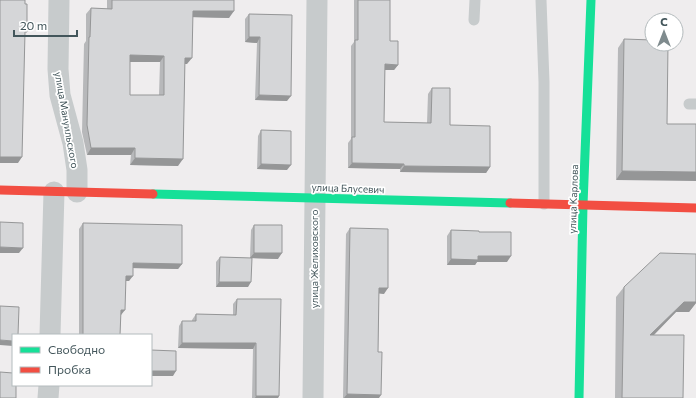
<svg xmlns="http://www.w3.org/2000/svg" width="696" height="398" font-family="Commissioner,sans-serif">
  <rect width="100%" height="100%" fill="#efedee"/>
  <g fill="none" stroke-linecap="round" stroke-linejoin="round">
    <!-- lane -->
    <path stroke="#c7cbcc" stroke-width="11" d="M 541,0 L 544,82 L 544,204
      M 474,20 L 475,0
      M 689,104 L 696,104"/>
    <!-- street -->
    <path stroke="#c7cbcc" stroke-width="21" d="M 59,0 L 58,69 L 60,95 L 73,143 L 77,170 L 77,192
      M 50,335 L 54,192
      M 48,398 L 49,385
      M 313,398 L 317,0"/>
    <!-- fast -->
    <path stroke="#16e098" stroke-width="9" d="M 153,194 L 510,203
      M 579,398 L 583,205 L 591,0"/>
    <!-- jam -->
    <path stroke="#f24e42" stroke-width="9" d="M 0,190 L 153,194
      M 510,203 L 696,208"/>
  </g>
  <!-- wall -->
  <path fill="#b7b8ba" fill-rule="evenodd" d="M 107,0 L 234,0 L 229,18 L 192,17 L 187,64 L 185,64 L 178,166 L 130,165 L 131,155 L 87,155 L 82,132 L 84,44 L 86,41 L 86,14 L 91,8 L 107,9 ZM 130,62 L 160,62 L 159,95 L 130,95 Z
    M 354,0 L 390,0 L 390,41 L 398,65 L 394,70 L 385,70 L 384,122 L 427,123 L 428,94 L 432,88 L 450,125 L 490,167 L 486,173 L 400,172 L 400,169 L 348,168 L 348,143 L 351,139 L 351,46 L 354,42 Z
    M 249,14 L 292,15 L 287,101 L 255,100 L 257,43 L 245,42 L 245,19 Z
    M 624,39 L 667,124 L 616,180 L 618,48 Z
    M 261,130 L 287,170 L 257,169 L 258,136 Z
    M 83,223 L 182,264 L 178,269 L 133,268 L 129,281 L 126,281 L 121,315 L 120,335 L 79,335 L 79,229 Z
    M 254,225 L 278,259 L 252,258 L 248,287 L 216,287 L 216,262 L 220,257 L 250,258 L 251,230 Z
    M 350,228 L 384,294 L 379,293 L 378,352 L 379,398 L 343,398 L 346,234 Z
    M 451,230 L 479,232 L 507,262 L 477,262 L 475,265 L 447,265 L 447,236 Z
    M 696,254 L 696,303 L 689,312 L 676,312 L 654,335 L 683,398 L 615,398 L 616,297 L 624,287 Z
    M 237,299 L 279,396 L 278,398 L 252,398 L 253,349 L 178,348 L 179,326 L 182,321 L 192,321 L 192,320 L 196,314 L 233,315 L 233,304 Z"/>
  <!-- shaded-wall -->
  <path fill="#959697" d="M 193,11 L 234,11 L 229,18 L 188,17 Z
    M 249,37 L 260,37 L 257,43 L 245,42 Z
    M 130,55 L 164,56 L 160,62 L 126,62 Z
    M 185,58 L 192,58 L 187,64 L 180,64 Z
    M 385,64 L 398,65 L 394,70 L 381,70 Z
    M 259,95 L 291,96 L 287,101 L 255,100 Z
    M 91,148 L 135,148 L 131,155 L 87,155 Z
    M 0,157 L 22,157 L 18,163 L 0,163 Z
    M 135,158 L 183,159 L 178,166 L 130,165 Z
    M 352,163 L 404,164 L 400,169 L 348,168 Z
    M 261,164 L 291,165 L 287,170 L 257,169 Z
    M 404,166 L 490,167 L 486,173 L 400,172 Z
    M 622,171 L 696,172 L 696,181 L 616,180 Z
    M 0,247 L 23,248 L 19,253 L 0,253 Z
    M 254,253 L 282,253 L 278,259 L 250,258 Z
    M 478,256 L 511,256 L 507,262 L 477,262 L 475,265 L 447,265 L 451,259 Z
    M 133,263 L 182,264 L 178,269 L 129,268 Z
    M 126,276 L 133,276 L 129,281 L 122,281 Z
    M 219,282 L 251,282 L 248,287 L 216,287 Z
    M 379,288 L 388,288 L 384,294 L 375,293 Z
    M 684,302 L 696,302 L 696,303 L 689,312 L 676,312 L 643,346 L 650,335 Z
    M 121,310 L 125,310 L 121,315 L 117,315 Z
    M 0,340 L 13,341 L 13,346 L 0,345 Z
    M 182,343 L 256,343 L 253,349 L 178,348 Z
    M 151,371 L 176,371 L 173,376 L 151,376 Z
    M 347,394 L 381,395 L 379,398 L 344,398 Z
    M 256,396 L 279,396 L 278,398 L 255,398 Z"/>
  <!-- building -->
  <path fill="#d5d6d8" stroke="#959697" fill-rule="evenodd" d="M 0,0 L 25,0 L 25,4 L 27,4 L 27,32 L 25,32 L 22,157 L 0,157 Z
    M 112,0 L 234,0 L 234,11 L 193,11 L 192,58 L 185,58 L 183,159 L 135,158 L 135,148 L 91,148 L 87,125 L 89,37 L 90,37 L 91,8 L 112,9 ZM 130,55 L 164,56 L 164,95 L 130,95 Z
    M 358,0 L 390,0 L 390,41 L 398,41 L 398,65 L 385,64 L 384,122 L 431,123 L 432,88 L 450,88 L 450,125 L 490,126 L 490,167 L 404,166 L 404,164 L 352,163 L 352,137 L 355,137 L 355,40 L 358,40 Z
    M 249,14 L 292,15 L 291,96 L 259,95 L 260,37 L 249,37 Z
    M 624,39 L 652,40 L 652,44 L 668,44 L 667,124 L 696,124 L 696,172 L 622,171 Z
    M 261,130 L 291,131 L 291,165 L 261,164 Z
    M 0,222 L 23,223 L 23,248 L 0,247 Z
    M 83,223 L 182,225 L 182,264 L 133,263 L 133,276 L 126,276 L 125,310 L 121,310 L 120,335 L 83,335 Z
    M 254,225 L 282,225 L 282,253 L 254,253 Z
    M 350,228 L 388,229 L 388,288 L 379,288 L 378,352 L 382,352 L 381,395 L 347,394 Z
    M 451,230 L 479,231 L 479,232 L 511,232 L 511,256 L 478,256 L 478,260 L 451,259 Z
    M 660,253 L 696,254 L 696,302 L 684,302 L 650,335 L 684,335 L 683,398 L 622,398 L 624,287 Z
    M 220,257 L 252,258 L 251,282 L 219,282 Z
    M 237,299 L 281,299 L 279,396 L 256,396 L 256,343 L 182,343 L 182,321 L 196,321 L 196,314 L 236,315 Z
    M 0,306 L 19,307 L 18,335 L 13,335 L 13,341 L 0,340 Z
    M 151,350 L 176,351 L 176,371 L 151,371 Z
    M 0,372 L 13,373 L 13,385 L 16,385 L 16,398 L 0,398 Z"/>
  <g text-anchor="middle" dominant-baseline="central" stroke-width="3.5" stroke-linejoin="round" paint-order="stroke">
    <!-- street labels -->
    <g font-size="10" fill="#43565b" stroke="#fff">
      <text transform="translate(67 120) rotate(80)">улица Мануильского</text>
      <text transform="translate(348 188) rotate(2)">улица Блусевич</text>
      <text transform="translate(573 199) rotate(-88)">улица Карлова</text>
      <text transform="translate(314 259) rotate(-90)">улица Желиховского</text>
    </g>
  </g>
  <!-- legend -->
  <rect x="12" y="334" width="140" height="52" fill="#ffffff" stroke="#b4bbbd"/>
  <rect x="20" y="347" width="20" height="6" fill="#16e098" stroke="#b4bbbd"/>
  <text x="48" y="354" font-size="12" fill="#43565b">Свободно</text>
  <rect x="20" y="367" width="20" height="6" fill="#f24e42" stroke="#b4bbbd"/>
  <text x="48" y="374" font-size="12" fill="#43565b">Пробка</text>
  <!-- north arrow -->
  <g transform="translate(664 32)"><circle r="19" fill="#ffffff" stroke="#b4bbbd"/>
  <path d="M0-3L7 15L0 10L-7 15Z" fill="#7f8b8e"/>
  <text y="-6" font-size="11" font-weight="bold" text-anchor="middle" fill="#43565b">С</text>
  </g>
  <!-- scale -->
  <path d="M14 30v6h63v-6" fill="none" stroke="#43565b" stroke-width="2"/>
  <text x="20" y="30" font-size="12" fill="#43565b" stroke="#ffffff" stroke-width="3" paint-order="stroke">20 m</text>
</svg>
